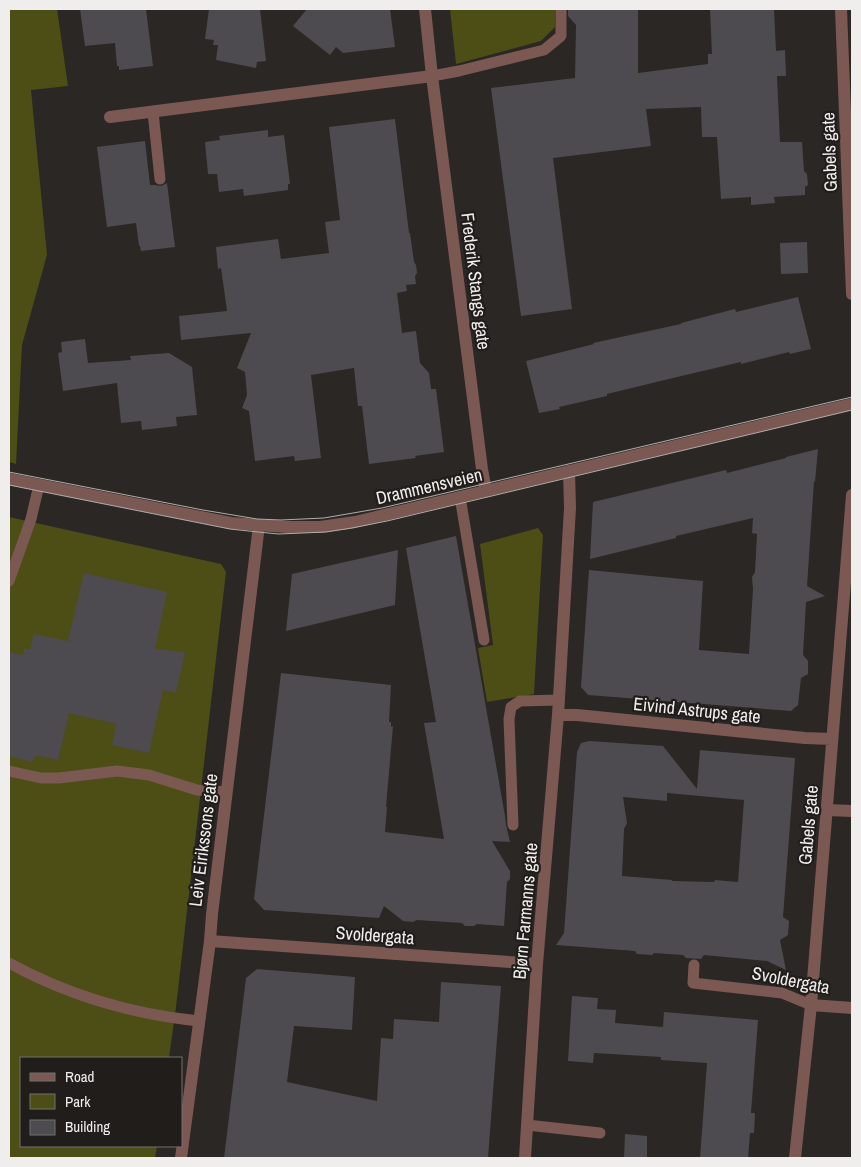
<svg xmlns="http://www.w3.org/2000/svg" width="861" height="1167" font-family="'Archivo Narrow',sans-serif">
  <rect width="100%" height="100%" fill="#2a2724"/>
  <!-- green -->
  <path fill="#4c4e15" d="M 9,9 L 57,9 L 68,86 L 31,90 L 47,255 L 22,345 L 16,464 L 9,462 Z
    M 450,9 L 555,9 L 555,27 L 541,41 L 456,64 Z
    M 9,517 L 221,564 L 226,572 L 176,1007 L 169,1058 L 21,1058 L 21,1146 L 157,1146 L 155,1158 L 12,1158 L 9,1157 Z
    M 538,528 L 543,535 L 534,694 L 487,702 L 478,648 L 493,645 L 480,544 Z"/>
  <!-- building -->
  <path fill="#4d4b4f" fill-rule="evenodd" d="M 80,9 L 146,9 L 153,66 L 119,70 L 119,66 L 117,66 L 115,43 L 85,46 Z
    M 209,9 L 260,9 L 266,61 L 257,62 L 256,68 L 216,60 L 218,45 L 213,45 L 214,40 L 205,39 Z
    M 307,9 L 390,9 L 395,47 L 343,53 L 336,47 L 330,55 L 293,26 Z
    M 568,9 L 638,9 L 638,73 L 708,64 L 708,54 L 712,54 L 710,9 L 774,9 L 776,51 L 785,50 L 786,76 L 777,76 L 780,142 L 802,142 L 804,171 L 807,174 L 808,185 L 805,187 L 805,195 L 774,197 L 775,203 L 751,205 L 751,197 L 721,199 L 717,137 L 702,137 L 701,107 L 646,109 L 651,146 L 553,158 L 572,309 L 521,316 L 491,88 L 575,78 L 576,25 L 568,16 Z
    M 395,119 L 409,233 L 410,233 L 414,262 L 416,265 L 417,273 L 415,276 L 416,284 L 406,285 L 407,291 L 397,293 L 402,333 L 416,331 L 420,363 L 429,373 L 431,389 L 436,389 L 444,452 L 415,456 L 416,458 L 369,464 L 362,406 L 358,406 L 354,368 L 311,375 L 321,458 L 295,461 L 294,456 L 255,461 L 249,411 L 242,408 L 247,395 L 245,372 L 237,368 L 251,333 L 181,340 L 179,316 L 227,311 L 221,268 L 218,269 L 216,247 L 278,239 L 281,259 L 329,253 L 325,222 L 340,220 L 329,127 Z
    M 268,130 L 268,137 L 284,135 L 290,184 L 288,184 L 288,190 L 244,196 L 243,189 L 219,192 L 217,174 L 208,174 L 205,142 L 220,140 L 219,136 Z
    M 145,141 L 150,185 L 155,185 L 161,186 L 167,183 L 175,247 L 141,251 L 140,246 L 139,246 L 136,223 L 107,227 L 97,147 Z
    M 807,242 L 808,273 L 781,274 L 780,243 Z
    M 798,297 L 811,349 L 790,354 L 789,352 L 741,364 L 741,362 L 673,378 L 607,394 L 607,396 L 559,407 L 560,409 L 539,413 L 526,361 L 594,344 L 593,343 L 681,324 L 681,323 L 735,309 L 736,312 Z
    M 85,339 L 88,363 L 131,360 L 130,356 L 169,353 L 192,367 L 197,415 L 176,417 L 177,426 L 142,430 L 141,421 L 121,423 L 117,383 L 63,391 L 58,353 L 62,352 L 61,342 Z
    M 818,449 L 815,482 L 814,481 L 807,586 L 825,596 L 806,602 L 803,655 L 808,661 L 808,674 L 801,678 L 798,705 L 791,711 L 588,695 L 581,687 L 589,570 L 703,581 L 699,650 L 749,654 L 753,589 L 752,577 L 755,572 L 757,534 L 752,533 L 753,518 L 676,536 L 676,538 L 590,559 L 593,502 L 726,470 L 727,473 L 786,458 L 786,457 Z
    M 456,536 L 505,816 L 506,825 L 510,842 L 492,841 L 510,871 L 510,879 L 507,882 L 504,926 L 477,924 L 474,926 L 465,926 L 462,923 L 417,920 L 413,922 L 403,921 L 384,906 L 379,918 L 264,910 L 254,899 L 281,673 L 391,685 L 389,722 L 391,722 L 391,727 L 393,726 L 386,807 L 387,807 L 385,832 L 444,839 L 424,723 L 436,722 L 406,548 Z
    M 398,550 L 395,605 L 286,631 L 292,574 Z
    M 84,573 L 167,592 L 155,649 L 185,652 L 176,693 L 163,690 L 149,753 L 112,745 L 116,724 L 69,713 L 58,760 L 35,755 L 33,762 L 9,756 L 9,652 L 23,655 L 24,648 L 30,650 L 34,634 L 68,641 Z
    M 589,741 L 663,746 L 697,789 L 700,750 L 795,758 L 783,917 L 789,921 L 788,935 L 780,940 L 786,970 L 767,961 L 704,955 L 701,959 L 686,958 L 683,955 L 654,953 L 652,955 L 637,954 L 635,951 L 556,945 L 564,933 L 577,752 L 581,743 ZM 667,793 L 744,800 L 738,882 L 715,880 L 714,882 L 672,881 L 672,880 L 622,876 L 624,829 L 627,823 L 623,797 L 667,801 Z
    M 257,969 L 355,977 L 352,1030 L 294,1026 L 287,1082 L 377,1101 L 381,1038 L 393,1039 L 394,1019 L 439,1022 L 441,982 L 501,986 L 488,1158 L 224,1158 L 246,978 Z
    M 572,996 L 598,998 L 597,1009 L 616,1010 L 615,1023 L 663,1027 L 664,1012 L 758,1020 L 751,1113 L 755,1113 L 754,1133 L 750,1133 L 748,1158 L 700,1158 L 707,1063 L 661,1060 L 661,1057 L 594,1053 L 593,1063 L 568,1061 Z
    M 625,1134 L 647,1136 L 647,1158 L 624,1158 Z"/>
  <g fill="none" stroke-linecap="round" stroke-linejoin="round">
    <!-- service -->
    <path stroke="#7c5853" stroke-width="11" d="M 432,76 L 459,71 L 544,50 L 561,36 L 561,9
      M 153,112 L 160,179
      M 460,497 L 484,640
      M 9,581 L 31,519 L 39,485
      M 9,771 L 41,778 L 59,778 L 117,771 L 149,775 L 197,790 L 226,792
      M 513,825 L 509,719 L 511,707 L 520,701 L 559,700
      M 9,963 C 69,996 131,1014 199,1021
      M 694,965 L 693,983 L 782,993 L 811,1005
      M 527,1125 L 600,1133"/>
    <!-- minor -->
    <path stroke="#7c5853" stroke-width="12" d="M 425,9 L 432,76 L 482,469 L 486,491
      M 841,9 L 852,294
      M 110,117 L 432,76
      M 558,715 L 577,715 L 805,738 L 832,739
      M 827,810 L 852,811
      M 210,941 L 537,964
      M 811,1005 L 852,1008
      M 181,1158 L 210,941 L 212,914 L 259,525
      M 525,1158 L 537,964 L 558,715 L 570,508 L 569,471
      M 795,1158 L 811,1005 L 852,495"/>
    <!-- tertiary -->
    <path stroke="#7c5853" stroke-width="12" d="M 9,479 L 231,523 L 287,527 L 320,527 L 355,522 L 852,404"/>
    <!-- tram -->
    <path stroke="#b0adab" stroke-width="1" d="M 9,472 L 203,510 L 257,519 L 281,520 L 324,518 L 382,508 L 852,397
      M 9,485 L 230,529 L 258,532 L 279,534 L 326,532 L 352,528 L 387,521 L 852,410"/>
  </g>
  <g text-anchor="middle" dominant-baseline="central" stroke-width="4.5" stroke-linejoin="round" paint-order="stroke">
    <!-- street labels -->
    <g font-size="18" fill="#f0eeec" stroke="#201d1b">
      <text transform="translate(829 152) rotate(-92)">Gabels gate</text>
      <text transform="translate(476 281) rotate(83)">Frederik Stangs gate</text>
      <text transform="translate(429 486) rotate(-13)">Drammensveien</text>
      <text transform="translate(697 710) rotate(6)">Eivind Astrups gate</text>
      <text transform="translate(808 825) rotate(-85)">Gabels gate</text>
      <text transform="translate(203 840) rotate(-83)">Leiv Eirikssons gate</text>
      <text transform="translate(525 911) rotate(-85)">Bjørn Farmanns gate</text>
      <text transform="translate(375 935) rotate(4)">Svoldergata</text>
      <text transform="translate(791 980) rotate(11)">Svoldergata</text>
    </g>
  </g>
  <!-- border -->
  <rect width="861" height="1167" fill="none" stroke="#f0eeec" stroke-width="20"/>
  <!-- legend -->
  <rect x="20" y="1057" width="162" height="90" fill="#201d1b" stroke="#73716f"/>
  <rect x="30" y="1073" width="25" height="8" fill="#7c5853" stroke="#73716f"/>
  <text x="65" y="1082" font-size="15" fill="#f0eeec">Road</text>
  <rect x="30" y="1094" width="25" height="15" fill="#4c4e15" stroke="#73716f"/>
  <text x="65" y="1107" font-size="15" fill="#f0eeec">Park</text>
  <rect x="30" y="1120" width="25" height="15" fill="#4d4b4f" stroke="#73716f"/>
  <text x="65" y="1132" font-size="15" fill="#f0eeec">Building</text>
</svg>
